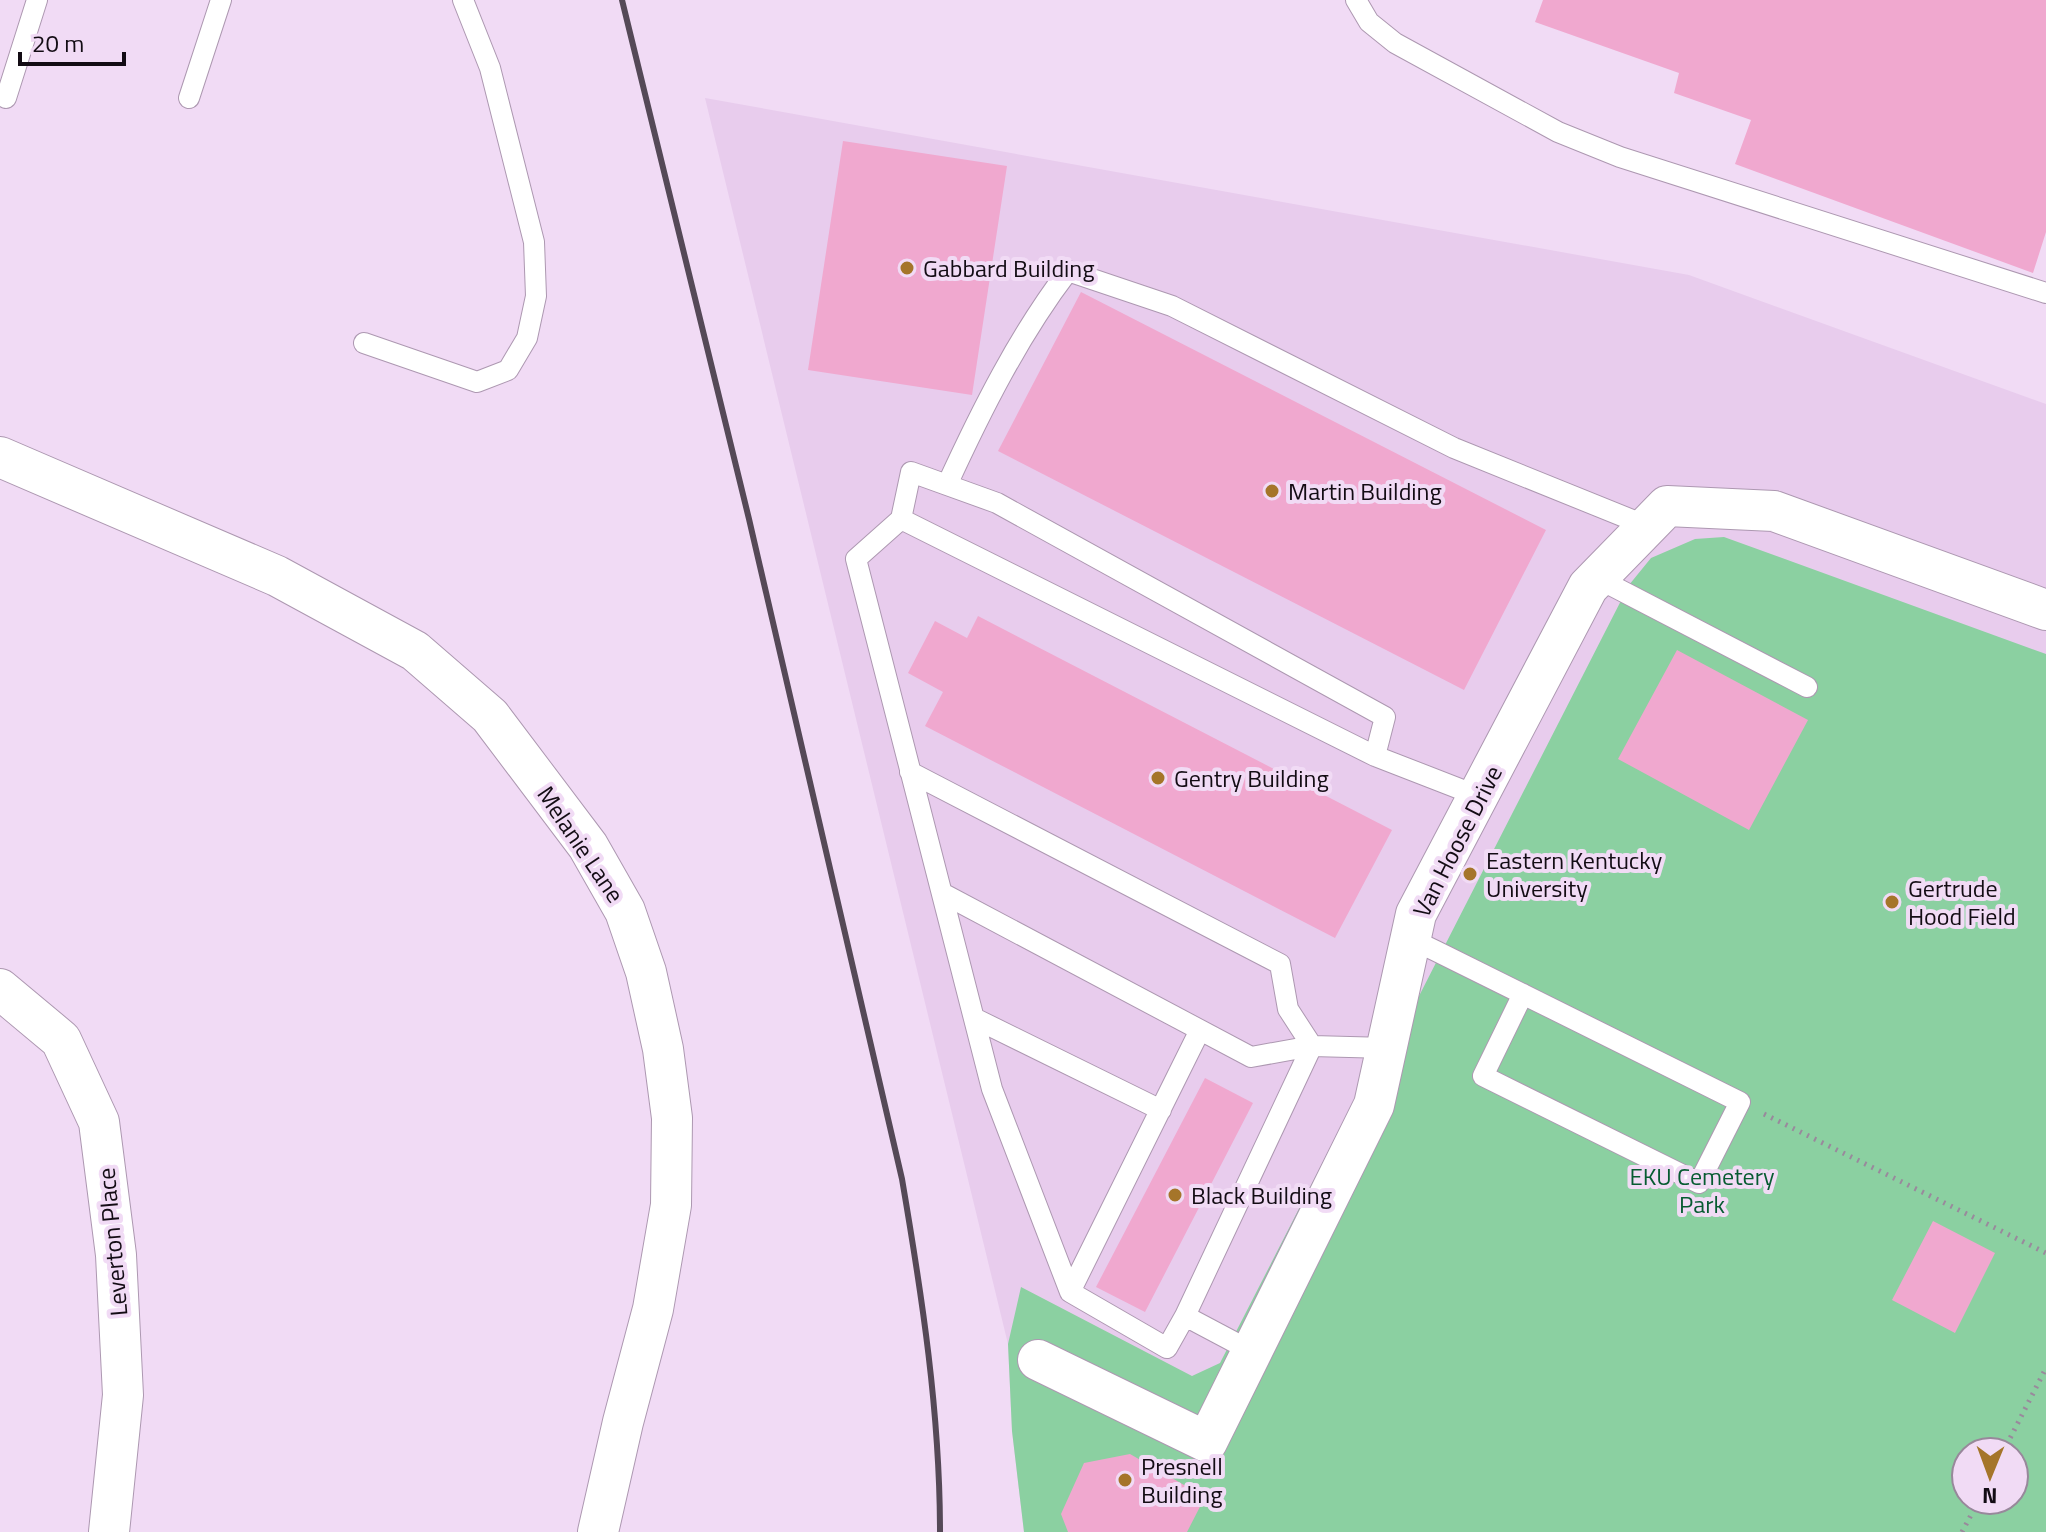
<svg xmlns="http://www.w3.org/2000/svg" width="2046" height="1532" font-family="'Titillium Web',sans-serif">
  <rect width="100%" height="100%" fill="#f1dbf5"/>
  <!-- built -->
  <path fill="#e8cced" fill-rule="evenodd" d="M 705,98 L 1689,275 L 2046,404 L 2046,1532 L 1024,1532 L 1012,1431 L 1008,1344 ZM 1966,1452 L 2014,1452 L 2014,1500 L 1966,1500 Z"/>
  <!-- green -->
  <path fill="#8bd0a1" fill-rule="evenodd" d="M 1724,537 L 2046,654 L 2046,1532 L 1024,1532 L 1012,1431 L 1008,1344 L 1021,1287 L 1192,1376 L 1220,1363 L 1350,1109 L 1419,996 L 1629,585 L 1651,558 L 1695,539 ZM 1966,1452 L 2014,1452 L 2014,1500 L 1966,1500 Z"/>
  <!-- building -->
  <path fill="#f0a8cf" d="M 1543,0 L 2046,0 L 2046,232 L 2033,273 L 1735,164 L 1751,120 L 1674,93 L 1679,73 L 1535,22 Z
    M 843,141 L 1007,166 L 972,395 L 808,370 Z
    M 1081,292 L 1546,530 L 1464,690 L 998,451 Z
    M 978,616 L 1392,830 L 1335,938 L 925,726 L 943,692 L 908,673 L 935,621 L 967,638 Z
    M 1677,650 L 1808,720 L 1749,830 L 1618,759 Z
    M 1205,1078 L 1253,1103 L 1145,1312 L 1096,1287 Z
    M 1933,1221 L 1995,1253 L 1955,1333 L 1892,1300 Z
    M 1130,1454 L 1205,1497 L 1187,1532 L 1068,1532 L 1061,1514 L 1084,1463 Z"/>
  <g fill="none" stroke-linecap="round" stroke-linejoin="round">
    <defs>
      <path id="lane" d="M 1356,0 L 1369,22 L 1395,43 L 1558,132 L 1620,157 L 2046,293
        M 6,98 L 37,0
        M 189,98 L 221,0
        M 364,343 L 477,382 L 508,370 L 527,338 L 536,296 L 534,242 L 490,68 L 463,0
        M 947,485 C 981,411 1019,335 1068,271 L 1172,306 L 1454,448 L 1647,526
        M 901,519 L 856,559 L 992,1089 L 1070,1292 L 1167,1348 L 1185,1316 L 1251,1351
        M 1597,578 L 1807,687
        M 1375,756 L 1385,717 L 997,503 L 911,472 L 901,519 L 1375,756 L 1478,796
        M 910,772 L 1280,964 L 1288,1009 L 1312,1046 L 1251,1057 L 942,893
        M 1411,939 L 1436,951 L 1740,1102 L 1699,1183 L 1483,1076 L 1523,994
        M 974,1018 L 1161,1110
        M 1070,1292 L 1200,1030
        M 1185,1316 L 1312,1046 L 1387,1048"/>
      <path id="street" d="M 0,457 L 277,576 L 415,651 L 490,716 L 588,846 L 625,911 L 646,972 L 663,1049 L 672,1118 L 671,1205 L 653,1309 L 623,1422 L 598,1532
        M 0,989 L 61,1040 L 99,1122 L 116,1255 L 123,1395 L 109,1532
        M 1038,1360 L 1207,1442 L 1374,1105 L 1416,914 L 1588,587 L 1667,506 L 1774,511 L 2046,610"/>
    </defs>
    <!-- lane casing -->
    <use href="#lane" stroke="#ad98b1" stroke-width="22"/>
    <!-- street casing -->
    <use href="#street" stroke="#ad98b1" stroke-width="42"/>
    <!-- path -->
    <path stroke="#99899c" stroke-width="5" stroke-dasharray="2 6" stroke-linecap="butt" d="M 1764,1114 L 2046,1253
      M 2003,1452 L 2046,1368
      M 1962,1532 L 1979,1500"/>
    <!-- lane -->
    <use href="#lane" stroke="#fff" stroke-width="20"/>
    <!-- street -->
    <use href="#street" stroke="#fff" stroke-width="40"/>
    <!-- rail -->
    <path stroke="#554957" stroke-width="6" d="M 622,0 L 749,519 L 902,1179 C 922,1296 940,1413 940,1532"/>
  </g>
  <!-- markers -->
  <g fill="#a5752a" stroke="#f1dbf5" stroke-width="3">
    <circle cx="907" cy="268" r="8"/>
    <circle cx="1272" cy="491" r="8"/>
    <circle cx="1158" cy="778" r="8"/>
    <circle cx="1470" cy="874" r="8"/>
    <circle cx="1892" cy="902" r="8"/>
    <circle cx="1175" cy="1195" r="8"/>
    <circle cx="1125" cy="1480" r="8"/>
  </g>
  <g text-anchor="middle" dominant-baseline="central" stroke-width="8" stroke-linejoin="round" paint-order="stroke">
    <!-- poi labels -->
    <g font-size="24" fill="#130c14" stroke="#f1dbf5" text-anchor="start">
      <text x="923" y="268">Gabbard Building</text>
      <text x="1288" y="491">Martin Building</text>
      <text x="1174" y="778">Gentry Building</text>
      <text x="1486" y="860">Eastern Kentucky<tspan x="1486" dy="28">University</tspan></text>
      <text x="1908" y="888">Gertrude<tspan x="1908" dy="28">Hood Field</tspan></text>
      <text x="1191" y="1195">Black Building</text>
      <text x="1141" y="1466">Presnell<tspan x="1141" dy="28">Building</tspan></text>
    </g>
    <!-- street labels -->
    <g font-size="24" fill="#130c14" stroke="#f1dbf5">
      <text transform="translate(1457 841) rotate(-63)">Van Hoose Drive</text>
      <text transform="translate(581 844) rotate(56)">Melanie Lane</text>
      <text transform="translate(112 1242) rotate(-95)">Leverton Place</text>
    </g>
    <!-- park labels -->
    <g font-size="24" fill="#065b31" stroke="#f1dbf5">
      <text x="1702" y="1176">EKU Cemetery<tspan x="1702" dy="28">Park</tspan></text>
    </g>
  </g>
  <!-- north arrow -->
  <g transform="translate(1990 1476) rotate(181)"><circle r="38" fill="#f1dbf5" stroke="#98889b" stroke-width="2"/>
  <path d="M0-6L14 30L0 20L-14 30Z" fill="#a5752a"/>
  <text y="-12" font-size="22" font-weight="bold" text-anchor="middle" fill="#130c14">N</text>
  </g>
  <!-- scale -->
  <path d="M20 52v12h104v-12" fill="none" stroke="#130c14" stroke-width="4"/>
  <text x="32" y="52" font-size="24" fill="#130c14" stroke="#f1dbf5" stroke-width="6" paint-order="stroke">20 m</text>
</svg>
